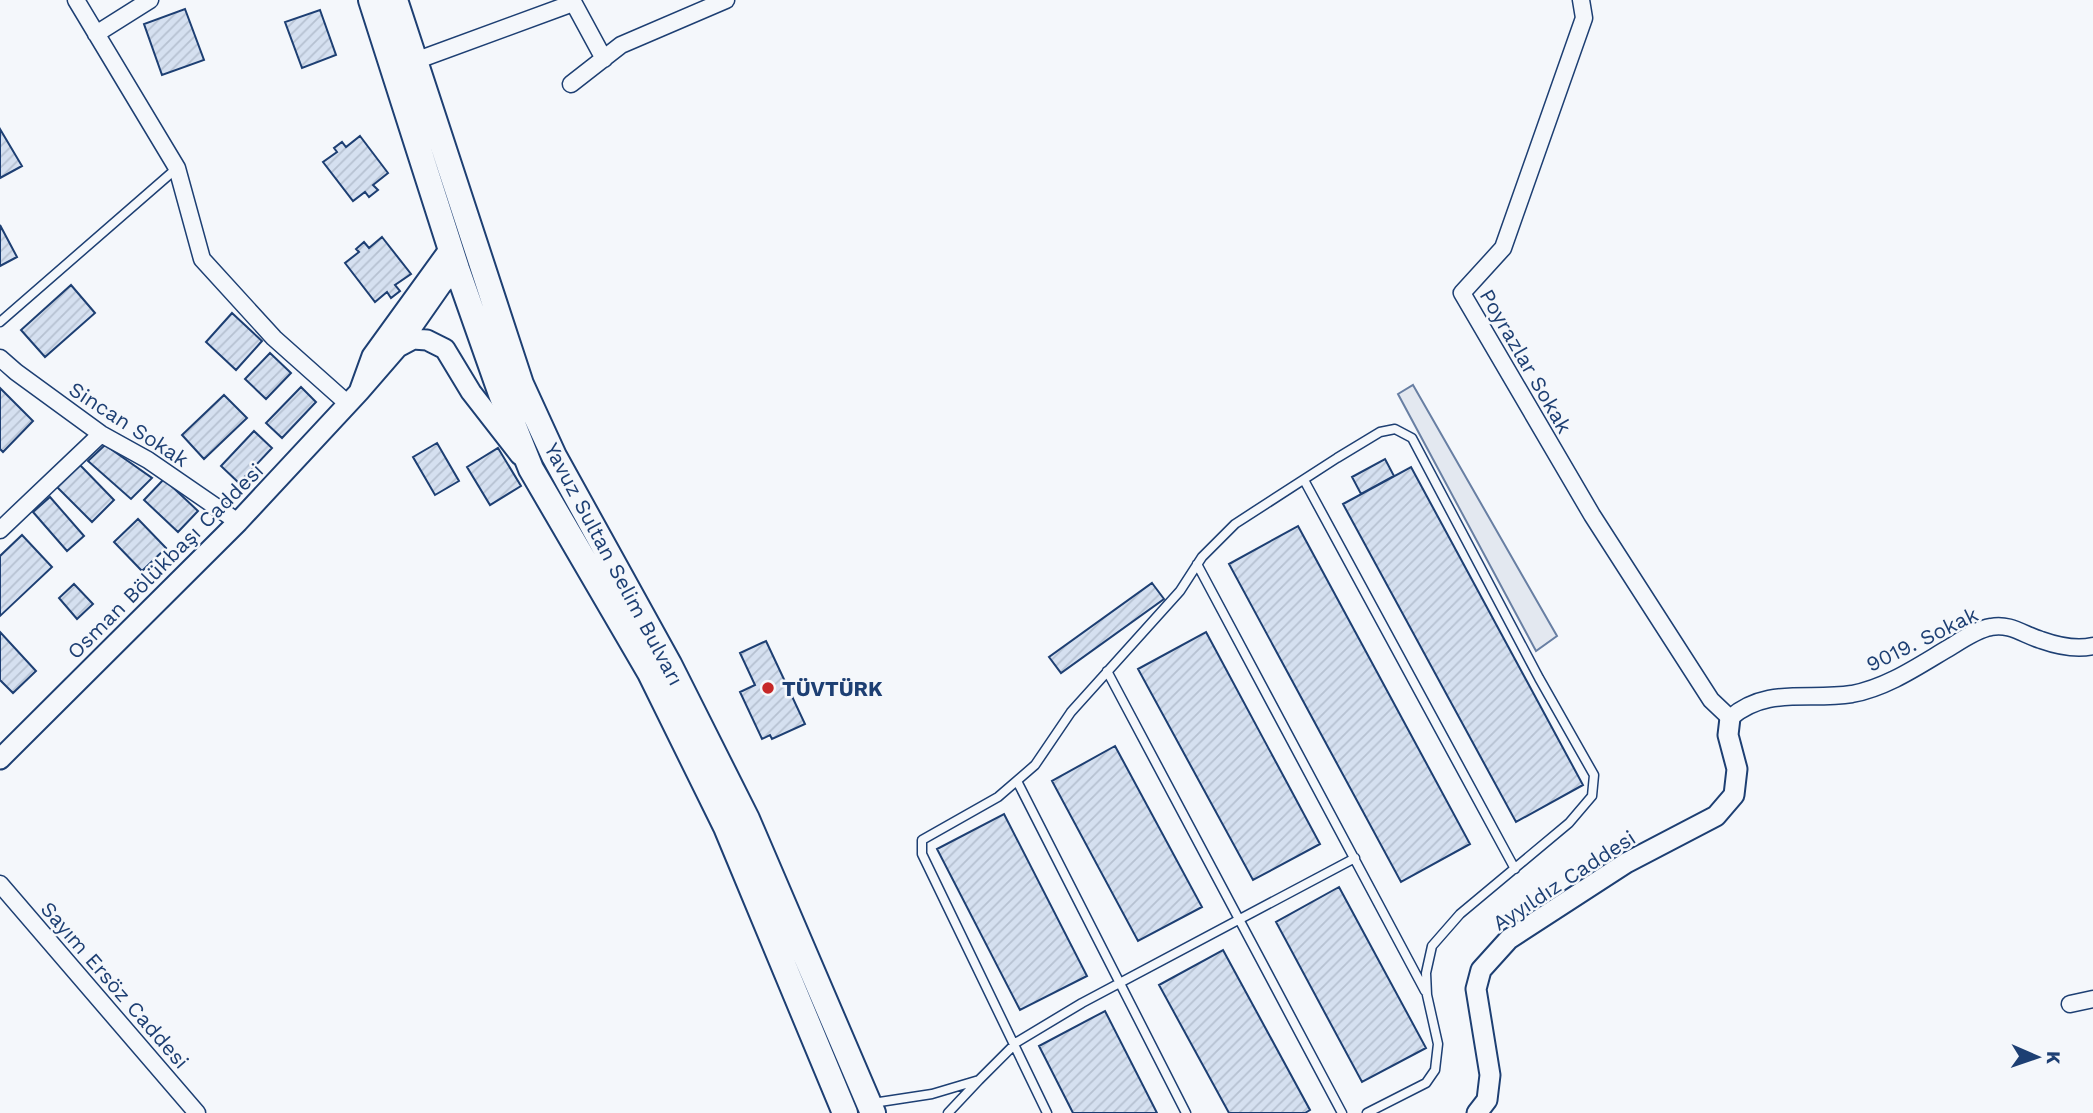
<svg xmlns="http://www.w3.org/2000/svg" width="2093" height="1113" font-family="'Work Sans',sans-serif">
  <defs>
    <pattern id="building-hatch" width="6" height="6" patternUnits="userSpaceOnUse" patternTransform="scale(1.75)"><rect width="6" height="6" fill="#d5e0f0"/><path d="M-1 1l2-2M0 6l6-6M5 7l2-2" fill="none" stroke="#b6c1d1"/></pattern>
  </defs>
  <rect width="100%" height="100%" fill="#f4f7fb"/>
  <!-- parking -->
  <path fill="#e3e8f0" stroke="#687fa3" stroke-width="2" d="M 1413,385 L 1557,636 L 1536,651 L 1398,394 Z"/>
  <!-- building -->
  <path fill="url(#building-hatch)" stroke="#1d3f73" stroke-width="2" d="M 185,9 L 204,60 L 162,75 L 144,24 Z
    M 320,10 L 336,55 L 302,68 L 285,22 Z
    M 0,129 L 22,166 L 0,178 Z
    M 360,136 L 388,173 L 373,185 L 378,190 L 369,197 L 365,192 L 353,201 L 323,162 L 337,152 L 334,148 L 342,142 L 346,147 Z
    M 0,225 L 17,257 L 0,266 Z
    M 382,237 L 411,274 L 395,285 L 400,291 L 391,298 L 387,292 L 375,302 L 345,263 L 359,252 L 356,249 L 364,242 L 369,248 Z
    M 71,285 L 95,313 L 45,357 L 21,330 Z
    M 232,313 L 262,341 L 236,370 L 206,342 Z
    M 270,353 L 291,373 L 266,399 L 245,379 Z
    M 301,387 L 316,402 L 282,438 L 266,423 Z
    M 0,388 L 33,421 L 3,452 L 0,449 Z
    M 224,395 L 247,418 L 204,459 L 182,435 Z
    M 254,431 L 272,448 L 239,483 L 221,466 Z
    M 437,443 L 459,481 L 435,495 L 413,457 Z
    M 105,445 L 152,478 L 131,499 L 88,461 Z
    M 498,448 L 521,486 L 490,505 L 467,467 Z
    M 1385,459 L 1394,476 L 1361,494 L 1352,477 Z
    M 79,464 L 114,500 L 92,522 L 56,486 Z
    M 1411,467 L 1583,785 L 1516,822 L 1343,504 Z
    M 164,479 L 198,511 L 178,532 L 144,500 Z
    M 50,497 L 84,536 L 67,551 L 33,512 Z
    M 138,519 L 166,548 L 142,571 L 114,542 Z
    M 1298,526 L 1470,844 L 1401,882 L 1229,564 Z
    M 22,535 L 52,567 L 0,616 L 0,556 Z
    M 1152,583 L 1164,599 L 1061,673 L 1049,657 Z
    M 74,584 L 93,604 L 77,619 L 59,598 Z
    M 0,632 L 36,671 L 13,693 L 0,680 Z
    M 1206,632 L 1320,844 L 1253,880 L 1138,669 Z
    M 766,641 L 805,724 L 772,739 L 770,735 L 762,739 L 740,692 L 755,685 L 740,653 Z
    M 1115,746 L 1202,907 L 1138,941 L 1052,781 Z
    M 1004,814 L 1087,976 L 1020,1010 L 937,849 Z
    M 1339,887 L 1426,1048 L 1362,1082 L 1276,922 Z
    M 1223,950 L 1310,1110 L 1305,1113 L 1229,1113 L 1159,985 Z
    M 1105,1011 L 1157,1113 L 1073,1113 L 1039,1046 Z"/>
  <g fill="none" stroke-linecap="round" stroke-linejoin="round">
    <defs>
      <path id="service" d="M 0,322 L 177,168
        M 1304,480 L 1515,869
        M 1197,564 L 1425,991
        M 1107,671 L 1342,1113
        M 1017,781 L 1186,1113
        M 979,1080 L 1017,1042 L 1082,1003 L 1355,858
        M 873,1103 L 932,1094 L 979,1080 L 948,1113
        M 1047,1113 L 922,854 L 922,840 L 998,797 L 1035,765 L 1071,712 L 1180,591 L 1202,557 L 1235,524 L 1337,458 L 1380,432 L 1395,429 L 1412,438 L 1539,678 L 1594,775 L 1592,796 L 1569,823 L 1460,914 L 1432,946 L 1426,973 L 1427,995 L 1438,1044 L 1435,1070 L 1426,1083 L 1367,1113"/>
      <path id="minor" d="M 76,0 L 177,168 L 202,259 L 274,338 L 347,403
        M 572,0 L 604,59
        M 1581,0 L 1584,18 L 1503,248 L 1462,293 L 1592,515 L 1711,700 L 1730,718 C 1767,686 1808,701 1852,694 C 1889,687 1921,664 1952,646 C 1963,639 1978,629 1991,627 C 2010,623 2024,635 2041,640 C 2058,646 2076,650 2093,646
        M 96,34 L 150,0
        M 415,61 L 573,3
        M 571,84 L 621,45 L 726,0
        M 0,358 L 16,372 L 101,434 L 148,460 L 238,522
        M 0,530 L 101,434
        M 0,884 L 197,1113
        M 2070,1004 L 2093,999"/>
      <path id="tertiary" d="M 451,247 L 372,356 L 359,392 L 398,347 L 442,284 L 457,269
        M 398,347 L 413,339 L 427,340 L 445,349 L 471,392 L 520,455
        M 0,759 L 238,522 L 359,392
        M 1477,1113 L 1487,1100 L 1490,1075 L 1476,989 L 1481,970 L 1509,939 L 1626,863 L 1716,816 L 1734,795 L 1737,769 L 1728,735 L 1730,718"/>
      <path id="primary" d="M 371,0 L 457,269 L 501,394 L 531,469 L 650,673 L 726,827 L 845,1113
        M 395,0 L 521,384 L 554,456 L 669,664 L 747,819 L 873,1113"/>
    </defs>
    <!-- service casing -->
    <use href="#service" stroke="#1d3f73" stroke-width="11"/>
    <!-- minor casing -->
    <use href="#minor" stroke="#1d3f73" stroke-width="19"/>
    <!-- tertiary casing -->
    <use href="#tertiary" stroke="#1d3f73" stroke-width="23"/>
    <!-- primary casing -->
    <use href="#primary" stroke="#1d3f73" stroke-width="28"/>
    <!-- service -->
    <use href="#service" stroke="#f4f7fb" stroke-width="8"/>
    <!-- minor -->
    <use href="#minor" stroke="#f4f7fb" stroke-width="16"/>
    <!-- tertiary -->
    <use href="#tertiary" stroke="#f4f7fb" stroke-width="19"/>
    <!-- primary -->
    <use href="#primary" stroke="#f4f7fb" stroke-width="24"/>
  </g>
  <!-- markers -->
  <circle fill="#c62828" stroke="#f4f7fb" stroke-width="2.5" cx="768" cy="688" r="7"/>
  <g text-anchor="middle" dominant-baseline="central" stroke-width="5" stroke-linejoin="round" paint-order="stroke">
    <!-- street labels -->
    <g font-size="21" fill="#1d3f73" stroke="#f4f7fb">
      <text transform="translate(1526 361) rotate(60)">Poyrazlar Sokak</text>
      <text transform="translate(129 424) rotate(33)">Sincan Sokak</text>
      <text transform="translate(165 561) rotate(-45)">Osman Bölükbaşı Caddesi</text>
      <text transform="translate(614 564) rotate(62)">Yavuz Sultan Selim Bulvarı</text>
      <text transform="translate(1922 639) rotate(-26)">9019. Sokak</text>
      <text transform="translate(1564 880) rotate(-33)">Ayyıldız Caddesi</text>
      <text transform="translate(115 985) rotate(49)">Sayım Ersöz Caddesi</text>
    </g>
    <!-- poi labels -->
    <g font-size="21" font-weight="bold" fill="#1d3f73" stroke="#f4f7fb" text-anchor="start">
      <text x="782" y="688">TÜVTÜRK</text>
    </g>
  </g>
  <!-- north arrow -->
  <g transform="translate(2037 1057) rotate(92)" stroke="#f4f7fb" stroke-width="5" paint-order="stroke">
  <path d="M0-5L12 26L0 18L-12 26Z" fill="#1d3f73"/>
  <text y="-10" font-size="19" font-weight="bold" text-anchor="middle" fill="#1d3f73">K</text>
  </g>
</svg>
